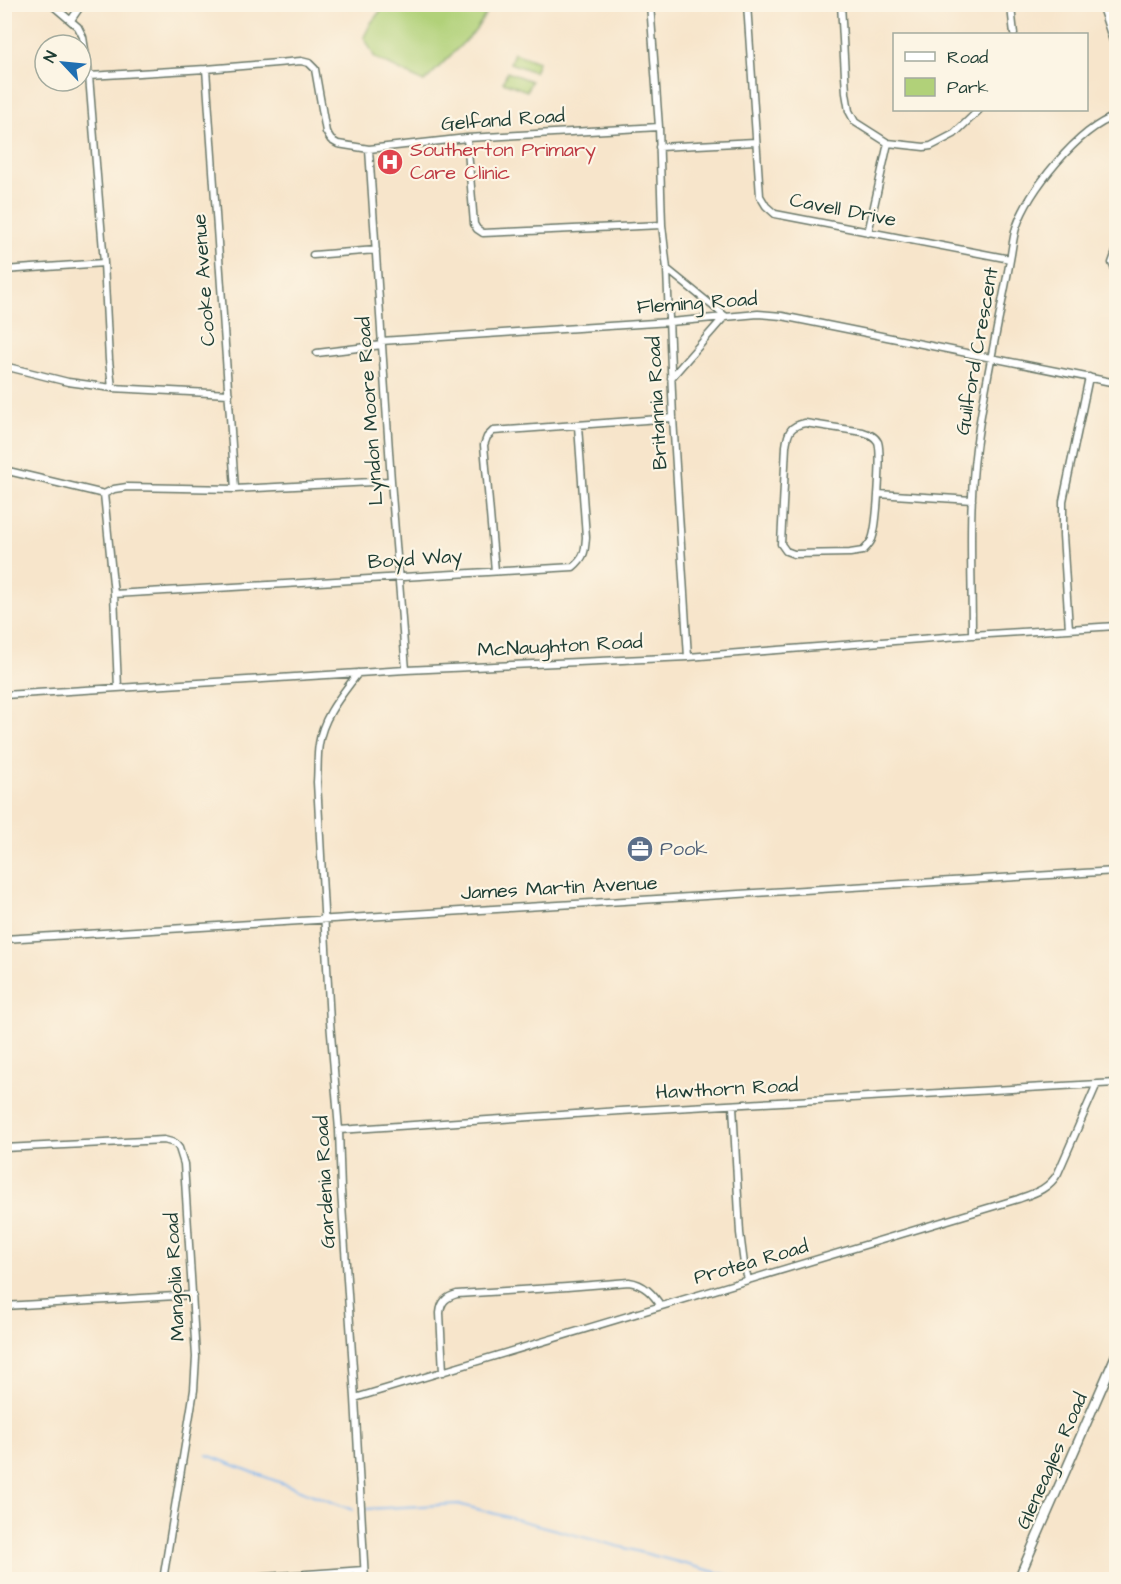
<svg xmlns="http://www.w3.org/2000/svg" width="1121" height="1584" font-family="'Architects Daughter',sans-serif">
  <rect width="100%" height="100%" fill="#fcf5e5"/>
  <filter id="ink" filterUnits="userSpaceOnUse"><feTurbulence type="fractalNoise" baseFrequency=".0167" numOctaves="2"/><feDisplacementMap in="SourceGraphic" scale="12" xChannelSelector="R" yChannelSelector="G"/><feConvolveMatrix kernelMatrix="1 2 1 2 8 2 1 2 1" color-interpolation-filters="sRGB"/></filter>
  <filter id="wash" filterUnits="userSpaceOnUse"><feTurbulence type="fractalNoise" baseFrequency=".008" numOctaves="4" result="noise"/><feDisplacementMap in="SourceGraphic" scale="24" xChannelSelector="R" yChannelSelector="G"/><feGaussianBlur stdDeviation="1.35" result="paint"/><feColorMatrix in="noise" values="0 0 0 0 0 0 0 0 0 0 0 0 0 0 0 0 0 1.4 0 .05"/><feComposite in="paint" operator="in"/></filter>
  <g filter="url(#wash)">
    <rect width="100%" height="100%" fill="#f7e5cb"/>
    <!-- green -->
    <path fill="#b1d179" stroke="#688756" stroke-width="1.5" d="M 385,5 L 385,4 L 492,5 L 475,31 L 424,82 L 375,58 L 364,37 L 371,23 Z
      M 514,53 L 538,62 L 534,72 L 510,63 Z
      M 507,72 L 531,81 L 527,91 L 503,82 Z"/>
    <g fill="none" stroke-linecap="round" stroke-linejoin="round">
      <!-- stream -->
      <path stroke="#7fb6ef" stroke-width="2" d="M 207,1455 L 353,1510
        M 366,1509 L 458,1504 L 746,1580"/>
    </g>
  </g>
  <g filter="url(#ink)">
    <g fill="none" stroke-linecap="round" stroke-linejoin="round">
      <defs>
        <path id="street" d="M 51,4 L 78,27 L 83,37 L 89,76 L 104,263 L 109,360 L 112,388
          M 650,4 L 659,127 L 662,225 L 667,269 L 673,418 L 688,657
          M 747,4 L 760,196 L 766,206 L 775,214 L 1010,259
          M 841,4 L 846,93 L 849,111 L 855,122 L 888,143 L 924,147 L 931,146 L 954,134 L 979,110
          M 1009,4 L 1011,7 L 1014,34
          M 1101,4 L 1116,50
          M 71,20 L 82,4
          M 206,69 L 235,489
          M 89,76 L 206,69 L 301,61 L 309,63 L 315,69 L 326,132 L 331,140 L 338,144 L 369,149 L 467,138 L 659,127
          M 467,138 L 474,224 L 477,229 L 483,233 L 662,225
          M 659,147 L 755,142
          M 369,149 L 391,481 L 406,670
          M 868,233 L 888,143
          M 1116,252 L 1112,263 L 1116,272
          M 313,255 L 376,250
          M 667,269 L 725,316 L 671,378
          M 4,270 L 104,263
          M 381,341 L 670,322 L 758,314 L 782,316 L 1116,383
          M 317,353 L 382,345
          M 4,366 L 68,382 L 112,388 L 229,394
          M 805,423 L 863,432 C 869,434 875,436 878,442 C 882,453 877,522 873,536 C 872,542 867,547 863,551 L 850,553 L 794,554 L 786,551 L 781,544 L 786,446 C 788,432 790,426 805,423 Z
          M 4,470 L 104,494 L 114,489 L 127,487 L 235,489 L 391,481
          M 104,494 L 114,594 L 118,688
          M 878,494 L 972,500
          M 495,571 L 484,445 L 487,437 L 493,431 L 673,418
          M 114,594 L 573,567 C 585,557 585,551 586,537 L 578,426
          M 1069,629 L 1063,535 L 1063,501 L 1089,377
          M 972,635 C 972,573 968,510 976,448 C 982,403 991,358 1000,313 C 1003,296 1007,278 1010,260 C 1012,250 1013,238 1016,228 C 1029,190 1078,129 1116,116
          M 358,673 C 342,695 323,716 319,744 C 317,756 318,770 317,782 L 330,1022 L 339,1130 L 341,1190 L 355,1398 L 365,1580
          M 4,695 L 406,670 L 688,657 L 972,635 L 1116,626
          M 4,939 L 1116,871
          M 733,1106 L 740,1233 L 744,1264 L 748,1279
          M 339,1130 L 620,1111 L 1116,1083
          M 4,1148 L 164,1140 L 175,1143 L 179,1148 L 184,1164 L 196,1357 L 194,1390 L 163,1580
          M 4,1306 L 193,1295
          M 443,1372 L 440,1313 C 441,1302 446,1297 457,1294 L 567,1287 L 629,1282 C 644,1284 653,1294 661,1306
          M 355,1398 L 1018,1199 C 1035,1193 1049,1189 1058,1173 L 1096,1086
          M 223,1580 L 364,1570"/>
        <path id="secondary" d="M 1018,1580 L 1116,1355"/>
      </defs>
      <!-- street casing -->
      <use href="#street" stroke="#6b7869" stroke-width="9"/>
      <!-- secondary casing -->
      <use href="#secondary" stroke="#6b7869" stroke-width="11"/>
      <!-- street -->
      <use href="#street" stroke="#fff" stroke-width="6"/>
      <!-- secondary -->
      <use href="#secondary" stroke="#fff" stroke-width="8"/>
    </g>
  </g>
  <!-- icons -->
  <defs>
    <symbol id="hospital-disc" viewBox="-11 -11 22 22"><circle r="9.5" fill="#e0444e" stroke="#fcf5e5"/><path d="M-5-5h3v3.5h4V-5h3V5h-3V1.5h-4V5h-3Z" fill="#fff"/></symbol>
    <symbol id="office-disc" viewBox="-11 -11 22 22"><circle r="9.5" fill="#5c6f8a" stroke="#fcf5e5"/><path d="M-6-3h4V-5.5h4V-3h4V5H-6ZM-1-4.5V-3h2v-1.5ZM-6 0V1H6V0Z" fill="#fff"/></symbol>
  </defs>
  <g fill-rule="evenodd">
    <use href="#hospital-disc" x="375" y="147" width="30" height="30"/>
    <use href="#office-disc" x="625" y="834" width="30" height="30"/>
  </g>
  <g text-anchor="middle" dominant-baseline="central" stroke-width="4.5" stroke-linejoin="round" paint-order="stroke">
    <!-- street labels -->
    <g font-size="20" fill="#1f3d34" stroke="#fcf5e5">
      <text transform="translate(503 120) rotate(-4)">Gelfand Road</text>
      <text transform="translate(843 210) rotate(11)">Cavell Drive</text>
      <text transform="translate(204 280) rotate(-94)">Cooke Avenue</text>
      <text transform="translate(697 303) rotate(-4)">Fleming Road</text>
      <text transform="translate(977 351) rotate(-80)">Guilford Crescent</text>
      <text transform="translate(657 403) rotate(-93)">Britannia Road</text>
      <text transform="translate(370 411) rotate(-94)">Lyndon Moore Road</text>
      <text transform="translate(415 559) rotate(-4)">Boyd Way</text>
      <text transform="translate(560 646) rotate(-3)">McNaughton Road</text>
      <text transform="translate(559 888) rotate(-3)">James Martin Avenue</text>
      <text transform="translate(727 1089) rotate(-3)">Hawthorn Road</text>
      <text transform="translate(325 1182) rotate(-93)">Gardenia Road</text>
      <text transform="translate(751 1262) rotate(-16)">Protea Road</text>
      <text transform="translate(175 1277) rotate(-93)">Mangolia Road</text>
      <text transform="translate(1052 1461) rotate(-66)">Gleneagles Road</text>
    </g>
    <!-- health labels -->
    <g font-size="20" fill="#be3a42" stroke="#fcf5e5" text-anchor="start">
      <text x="410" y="150">Southerton Primary<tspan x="410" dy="23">Care Clinic</tspan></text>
    </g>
    <!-- service labels -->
    <g font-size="20" fill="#4e5e75" stroke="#fcf5e5" text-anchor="start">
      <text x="660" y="849">Pook</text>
    </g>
  </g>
  <!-- margin -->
  <rect width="1121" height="1584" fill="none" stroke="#fcf5e5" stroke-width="24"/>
  <!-- legend -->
  <rect x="893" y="33" width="195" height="78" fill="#fcf5e5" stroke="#a4ab9e" stroke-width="1.5"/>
  <rect x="905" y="52" width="30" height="9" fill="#ffffff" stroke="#a4ab9e" stroke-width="1.5"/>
  <text x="947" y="63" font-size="18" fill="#1f3d34">Road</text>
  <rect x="905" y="78" width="30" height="18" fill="#b1d179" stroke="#a4ab9e" stroke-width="1.5"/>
  <text x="947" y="93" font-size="18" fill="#1f3d34">Park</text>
  <!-- north arrow -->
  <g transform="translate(63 63) rotate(296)"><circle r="28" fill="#fcf5e5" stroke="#a4ab9e" stroke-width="1.5"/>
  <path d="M0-4.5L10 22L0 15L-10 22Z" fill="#1f6fb2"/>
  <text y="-9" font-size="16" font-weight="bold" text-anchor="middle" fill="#1f3d34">N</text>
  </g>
</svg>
